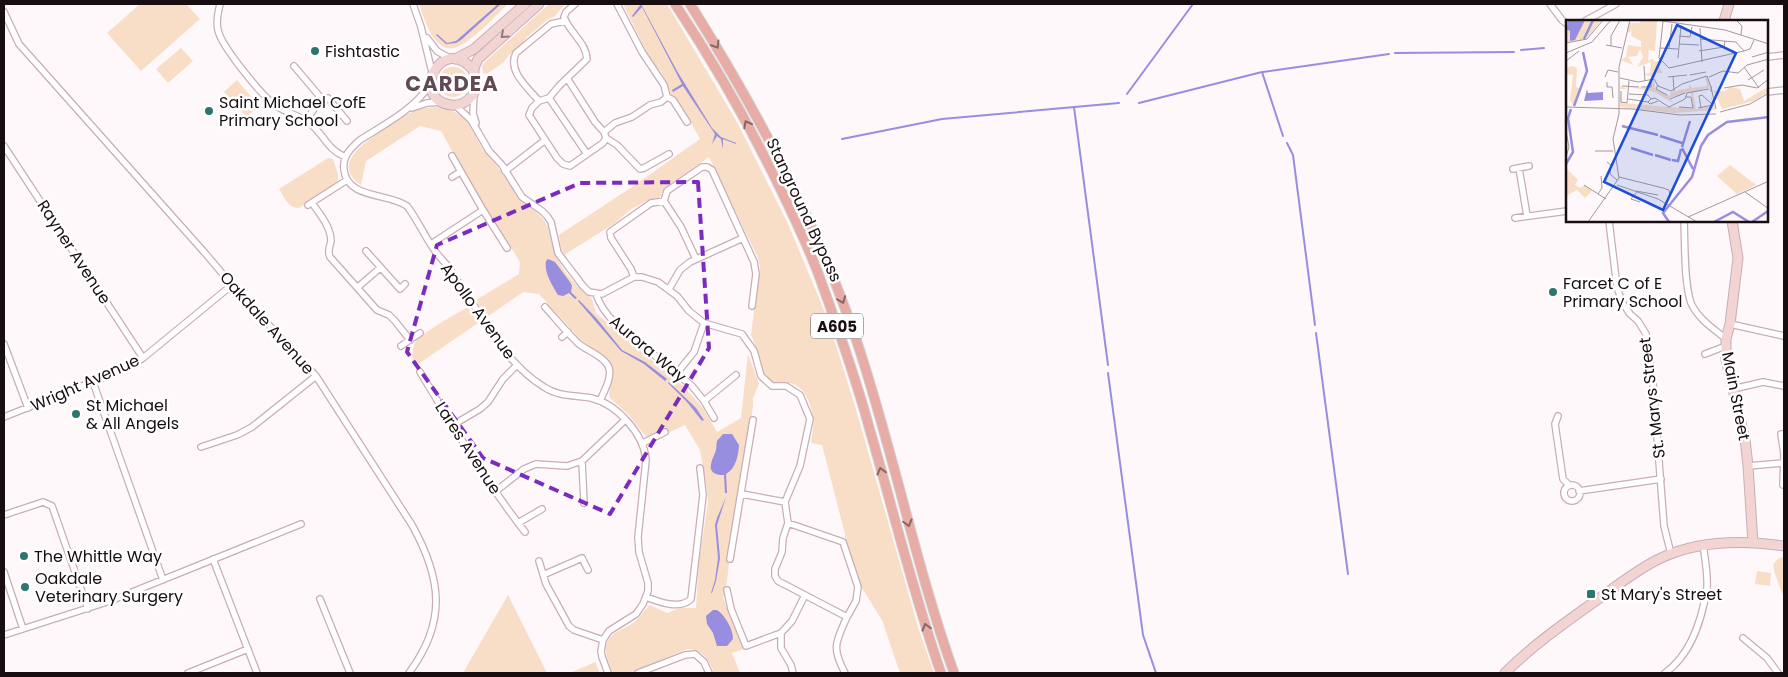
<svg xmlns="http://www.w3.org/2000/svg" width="1788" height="677" font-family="Poppins,sans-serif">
  <rect width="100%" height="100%" fill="#fef8fa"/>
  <!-- green -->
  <path fill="#f8ddc7" d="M 140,4 L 186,4 L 200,19 L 141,71 L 107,33 Z
    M 419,4 L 508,4 C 496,15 463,53 447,48 C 431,44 424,17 419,4 Z
    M 549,4 L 565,4 L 554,17 L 547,20 L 527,37 L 518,49 L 509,55 L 504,62 L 487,74 L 483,73 L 482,66 L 485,62 Z
    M 623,4 L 667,4 L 737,122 L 788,224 L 827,317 L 855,406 L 918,627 L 934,673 L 900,673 L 882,620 L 860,585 L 845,538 L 845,534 L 822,445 L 811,443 C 812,435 814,427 813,419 C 812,406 805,385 789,383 C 781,383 773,384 767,378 C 757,367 758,348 751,335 L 760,267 L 758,258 L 709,157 L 667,186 L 662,191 L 660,197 L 646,201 L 630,210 L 615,223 L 564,255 L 560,244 L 559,235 L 632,187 L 700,139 L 690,121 L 671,95 L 667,83 L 661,72 L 651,61 Z
    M 181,48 L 193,61 L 168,83 L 156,69 Z
    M438 82a15 15 0 1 1 30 0a15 15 0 1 1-30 0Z
    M 237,80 L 259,106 L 246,117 L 224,92 Z
    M 435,107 C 474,112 468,131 488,156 C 494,164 502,171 508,180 C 512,186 514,194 520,199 C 528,208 539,212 545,222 C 551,232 551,245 556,255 C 563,273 578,287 592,299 L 596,313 L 684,387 L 703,408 L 717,432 L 741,418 L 748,354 L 759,384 L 753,398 L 753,407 L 734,521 L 726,589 L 723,598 L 744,649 L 732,653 L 740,673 L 714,673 C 709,660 703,649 687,649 L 631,673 L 612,673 C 607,660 600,643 615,633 C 621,629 628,627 633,623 C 640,618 644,610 650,605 L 667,613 L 680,608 L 696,608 L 699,562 L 708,502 L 707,489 L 700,450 L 685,425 L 670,432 L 665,427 L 647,438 L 628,414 L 610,398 L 609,393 L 613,375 L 612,367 L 608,361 L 579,338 L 539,294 L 523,292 L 487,317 L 476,300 L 519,274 L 520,262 L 463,171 L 441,131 L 420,126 L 366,161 L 361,185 C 329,164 368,140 386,128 C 395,122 405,114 416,110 C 422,108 429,108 435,107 Z
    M 328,158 L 333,159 L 338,174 L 338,180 L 334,185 L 299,208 C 288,208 284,197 279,189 Z
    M 468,307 L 478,323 L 414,367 C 412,359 411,351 415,343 C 423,331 455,315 468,307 Z
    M 1784,557 L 1784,598 L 1775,574 L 1773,564 L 1779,558 Z
    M 1757,571 L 1771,573 L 1770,586 L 1755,584 Z
    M 508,595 L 547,673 L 463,673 Z
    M 595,662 L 600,673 L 570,673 Z"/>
  <!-- water -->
  <path fill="#978edf" d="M 498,4 L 501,4 L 461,40 L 456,43 L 446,44 L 436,35 L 437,34 L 447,43 L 456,41 Z
    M 641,4 L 677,71 L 712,128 L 721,137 L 736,143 L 736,144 L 723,139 L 723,149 L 721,139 L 717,136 L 712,144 L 715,134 L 683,86 L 673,92 L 672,90 L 682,84 L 642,7 L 633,17 L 632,16 Z
    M 548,259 L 555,262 L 570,282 L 572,286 L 571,292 L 577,298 L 575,299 L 569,293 L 563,296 L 558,295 C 552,285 544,273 546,261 Z
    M 579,300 L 597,319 L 622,350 L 645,362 L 667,379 L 665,381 L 644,364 L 621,351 L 578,301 Z
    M 669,382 L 696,408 L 704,420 L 702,421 L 687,402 L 668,383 Z
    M 723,434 L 732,434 L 739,445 C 738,457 736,468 726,474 L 727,493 L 725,493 L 724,475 C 706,475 710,464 715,453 C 717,449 716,445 717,441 Z
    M 726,497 L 717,525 L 720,558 L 716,581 L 712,593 L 711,593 L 715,580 L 718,558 L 715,525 L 717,518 Z
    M 713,610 L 717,610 C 725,615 733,629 733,639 L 727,646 L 717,646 L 713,633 L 707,624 L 706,616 Z"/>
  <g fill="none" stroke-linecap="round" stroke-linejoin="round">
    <!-- stream -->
    <path stroke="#978edf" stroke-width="2" d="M 1521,50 L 1544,48
      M 1395,53 L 1514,52
      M 1263,72 L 1389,54
      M 1127,94 L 1193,4
      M 1139,103 L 1262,72 L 1283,136
      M 1074,107 L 1108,365
      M 842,139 L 942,119 L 1119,103
      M 1287,143 L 1293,155 L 1315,325
      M 1316,333 L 1348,574
      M 1108,373 L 1143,635 L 1156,673"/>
    <defs>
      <path id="street" d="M 220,4 C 218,12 216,22 218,30 C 221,46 262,96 276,106 C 285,112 297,115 307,121 C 324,133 325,148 345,157
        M 413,4 L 421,27 L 432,72
        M 575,4 L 566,12 L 564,17 C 569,32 586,42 587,59 L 559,86 L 549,98 L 539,101 L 532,108 L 529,115 L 557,158 L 563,164 L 570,166 L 603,143 L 606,138 L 604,132 L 615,123 L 632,117 L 650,105 L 661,102 L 667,97
        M 617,4 L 642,52 L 664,85 L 667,97
        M 1550,4 L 1562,20 L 1567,24
        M 4,12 L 19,44 L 205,253 L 232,285 L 316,376 L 412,525 C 442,579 447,622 409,673
        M 1585,21 L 1616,4
        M 427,38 L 437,51 L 451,59
        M 1767,57 L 1784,55
        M 294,66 L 321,98
        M 567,78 L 595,122 L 604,132
        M 430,85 C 413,110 385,124 360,140 C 351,148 342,156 344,170 C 347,199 389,193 407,206 C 417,219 424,235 433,248 C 438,256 445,262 450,269 C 458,282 466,295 475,307 C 494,337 513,368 544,387 C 559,397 575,395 591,398 C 617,404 644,434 646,460 L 638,537 L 639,552 L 648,583 L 648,591 L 643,604 L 636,614 L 609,631 L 603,640 L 601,651 L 602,657 L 608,673
        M 1767,92 L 1784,90
        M 474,95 L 473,113 L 476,123
        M 667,97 L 673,100 L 687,122
        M 549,98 L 587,154
        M 539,101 C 528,88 507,71 516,53 L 551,24 L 565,21
        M 455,105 L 471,120 L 489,151 L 502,165 L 522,197 L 542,211 L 547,216 L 551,222 L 558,253 L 583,286 L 589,292 L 602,294 L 634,277 L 642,277 L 658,282 L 677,296 L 689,311 L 704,323 L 742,334 L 754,351 L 761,376 L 772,386 L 786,386 L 800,395 L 810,419 L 800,466 L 785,502 L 788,523 L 783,538 L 782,552 L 775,569 L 775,576 L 778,581 L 847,617 L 856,601 L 858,587 L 843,542 L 788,523
        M 412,108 L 427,103 L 442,102
        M 306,121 L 321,98 L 328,98 L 347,121
        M 606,138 L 617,145 L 640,169 L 644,168 L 669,154
        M 4,146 L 143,358
        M 452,156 L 483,210 L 507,248
        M 1519,168 L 1527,216
        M 1513,169 L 1529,166
        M 505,171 L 544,141
        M 452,177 L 460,172
        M 664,201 L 681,227 L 696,259
        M 312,203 C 319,213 331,227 331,241 C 330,247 327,250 330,257 L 377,310 L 389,315 L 395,321 L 410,340
        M 308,205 L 347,180
        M 1515,218 L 1567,211
        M 1609,221 L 1617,287 L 1622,302 L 1630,314 L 1638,321 L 1646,334 L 1653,384 L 1664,526 L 1671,554
        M 1684,221 C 1685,242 1684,284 1691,303 C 1698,319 1714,329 1726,339
        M 431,244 L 483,210
        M 366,251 L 400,289 L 405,284
        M 634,277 L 631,269 L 611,238 L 610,232 L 651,203 L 664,201 L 667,191 L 702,167 L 707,167 L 712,170 L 754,262 L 756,274 L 752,306
        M 358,287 L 380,268
        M 669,289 L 680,270 L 690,262 L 743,238
        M 596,294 C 600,306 606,314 615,323 L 692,386 L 704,401 L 714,418
        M 545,307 C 556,319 567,333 579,344 C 588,351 605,357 609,368 C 612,378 604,391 600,401
        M 1730,324 L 1784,336
        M 562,337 L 568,332
        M 4,344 L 28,408
        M 401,346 L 420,333
        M 1705,354 L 1726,346
        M 420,372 C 453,426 486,482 525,532
        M 677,373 L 694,352 L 704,323
        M 93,382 L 163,580
        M 1733,389 L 1763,382 L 1784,386
        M 704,401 L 736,375
        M 1558,416 L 1555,424 L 1563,479 L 1569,485
        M 4,417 L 127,368 L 143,358 L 232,285
        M 453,425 L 480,409 L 488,402 L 503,379 L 517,365
        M 643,443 L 665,432
        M 201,447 L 237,435 L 252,427 L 316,376
        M 582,461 L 584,503
        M 1748,466 L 1783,463
        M 1783,485 L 1784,454 L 1781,434 L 1784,434
        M1564 493a8 8 0 1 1 16 0a8 8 0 1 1-16 0Z
        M 496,491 L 524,469 L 536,464 L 567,466 L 582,461 L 625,420
        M 1579,491 L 1661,479
        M 742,494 L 785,502
        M 4,515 L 43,502 L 52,506 L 88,609
        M 518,523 L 542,509
        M 213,559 L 257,673
        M 730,559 L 753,420
        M 539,561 L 546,584 L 569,626 L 574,630 L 603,640
        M 4,572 L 23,629
        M 543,575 L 582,558 L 588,570
        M 727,590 L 731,609 L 746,646 L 781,633
        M 646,597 C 659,602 680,610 691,599 L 703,495 L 700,468
        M 320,599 L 350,673
        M 4,635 L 110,601 L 301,524
        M 1743,638 L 1767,658 L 1778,673
        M 188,673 L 248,649
        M 638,673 L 685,655 L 695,654 L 704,662 L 709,673
        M 793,673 L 791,665 L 781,648 L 781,633 L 792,621 L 805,595
        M 845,673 C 831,647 836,642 847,617
        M 1665,673 C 1692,654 1702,619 1707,588 C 1708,574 1705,558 1703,545"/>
      <path id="secondary" d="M 1724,21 L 1729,4
        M 455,59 L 474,49 L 525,4
        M 474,71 C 442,31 408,99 451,105 C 459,106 467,102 472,96 C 480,85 473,79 474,70 C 474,66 477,62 478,59 L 539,4
        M 1732,221 L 1738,258 L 1730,324 L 1726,339 L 1726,360 L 1745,439 L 1748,466 L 1753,543
        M 1505,673 C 1533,645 1562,625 1594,602 C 1616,587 1637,569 1661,558 C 1699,540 1743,540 1784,546"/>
      <path id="primary" d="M 675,4 C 715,64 750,126 781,190 C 796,221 811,252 822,284 C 839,331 856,379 869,427 C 893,509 913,593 941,673
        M 690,4 C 757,111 815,219 856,339 C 893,449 915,564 954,673"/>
    </defs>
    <!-- street casing -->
    <use href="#street" stroke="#c9adb7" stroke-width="8"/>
    <!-- secondary casing -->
    <use href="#secondary" stroke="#c9adb7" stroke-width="11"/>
    <!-- primary casing -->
    <use href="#primary" stroke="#d5d4d4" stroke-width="11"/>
    <!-- street -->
    <use href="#street" stroke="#fff" stroke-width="5.5"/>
    <!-- secondary -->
    <use href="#secondary" stroke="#f2d5d2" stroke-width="9"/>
    <!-- primary -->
    <use href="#primary" stroke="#e6aca5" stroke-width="9"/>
  </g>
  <!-- one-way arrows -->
  <defs><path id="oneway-chevron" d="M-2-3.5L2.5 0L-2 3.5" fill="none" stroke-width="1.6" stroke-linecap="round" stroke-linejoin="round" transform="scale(1.25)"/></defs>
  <use stroke="#907b7c" href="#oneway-chevron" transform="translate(504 35) rotate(138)"/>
  <g stroke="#896563">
    <use href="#oneway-chevron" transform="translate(716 45) rotate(58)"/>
    <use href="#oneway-chevron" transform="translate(747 124) rotate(-118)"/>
    <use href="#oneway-chevron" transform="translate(842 300) rotate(69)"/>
    <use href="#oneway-chevron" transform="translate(881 471) rotate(-105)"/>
    <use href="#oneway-chevron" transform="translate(908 523) rotate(75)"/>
    <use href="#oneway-chevron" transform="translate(926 627) rotate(-106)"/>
  </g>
  <!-- marked area -->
  <path fill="none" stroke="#7b2cbf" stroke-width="4" stroke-dasharray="10 6" stroke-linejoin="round" d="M 698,182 L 709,348 L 610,514 L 483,458 L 407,352 L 437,245 L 580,183 Z"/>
  <!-- markers -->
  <g fill="#2c7570" stroke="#fff" stroke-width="2">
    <circle cx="315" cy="51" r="5"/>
    <circle cx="209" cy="111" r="5"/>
    <circle cx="1553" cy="292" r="5"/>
    <circle cx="76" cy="414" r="5"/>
    <circle cx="24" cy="556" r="5"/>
    <circle cx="25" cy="587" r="5"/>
    <rect x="1586" y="589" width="10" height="10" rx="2.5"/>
  </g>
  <g text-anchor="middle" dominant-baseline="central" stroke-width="5" stroke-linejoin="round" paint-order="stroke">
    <!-- shield labels -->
    <rect fill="#fff" stroke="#5d5659" stroke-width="1" x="811" y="313.5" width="52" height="25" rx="4"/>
    <g font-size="15" font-weight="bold" fill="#180e12">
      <text x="837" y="326">A605</text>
    </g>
    <!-- poi labels -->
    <g font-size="16" fill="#180e12" stroke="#fff" text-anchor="start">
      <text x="325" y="51">Fishtastic</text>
      <text x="219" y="102">Saint Michael CofE<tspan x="219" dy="18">Primary School</tspan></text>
      <text x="1563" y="283">Farcet C of E<tspan x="1563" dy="18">Primary School</tspan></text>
      <text x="86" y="405">St Michael<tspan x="86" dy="18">&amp; All Angels</tspan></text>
      <text x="34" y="556">The Whittle Way</text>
      <text x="35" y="578">Oakdale<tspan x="35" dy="18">Veterinary Surgery</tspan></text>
      <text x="1601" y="594">St Mary's Street</text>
    </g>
    <!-- street labels -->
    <g font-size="16" fill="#180e12" stroke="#fff">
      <text transform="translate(804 210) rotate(65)">Stanground Bypass</text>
      <text transform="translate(74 252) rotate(57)">Rayner Avenue</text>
      <text transform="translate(478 311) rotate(54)">Apollo Avenue</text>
      <text transform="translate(267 323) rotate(48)">Oakdale Avenue</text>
      <text transform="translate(648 349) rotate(40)">Aurora Way</text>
      <text transform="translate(85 383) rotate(-24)">Wright Avenue</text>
      <text transform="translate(1736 396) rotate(79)">Main Street</text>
      <text transform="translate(1652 398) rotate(-97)">St. Marys Street</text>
      <text transform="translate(468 448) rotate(57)">Lares Avenue</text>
    </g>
    <!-- district labels -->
    <g font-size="21" font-weight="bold" letter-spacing="1" fill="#624a53" stroke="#fff">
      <text x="452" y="83">CARDEA</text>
    </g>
  </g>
  <!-- overview -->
  <g transform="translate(1566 20)">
    <rect width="202" height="202" fill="#fef8fa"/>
    <path d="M 0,0 L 35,0 L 24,15 L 14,21 L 0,22 ZM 75,0 L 91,1 L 89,31 L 83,30 L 82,38 L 82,41 L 87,38 L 88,42 L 94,41 L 91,44 L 97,53 L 89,53 L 88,58 L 78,54 L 84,53 L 85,42 L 71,47 L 77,37 L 74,29 L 71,36 L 62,37 L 67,45 L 55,40 L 60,37 L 62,25 L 75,27 L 75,21 L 65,16 L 66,9 L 64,13 L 61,11 L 63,3 L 74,3 ZM 7,46 L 11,48 L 10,67 L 15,69 L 8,86 L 4,80 L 7,55 L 0,54 L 0,48 ZM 139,57 L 141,57 L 144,66 L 142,68 L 127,72 L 130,89 L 147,86 L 144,72 L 149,88 L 148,90 L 109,93 L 54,87 L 54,66 L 62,69 L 54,69 L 55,83 L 127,89 L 125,72 L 103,78 L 109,84 L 88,72 L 63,67 L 83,68 L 88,59 L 89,69 L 104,76 L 105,72 L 123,68 L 123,63 L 126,68 L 141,66 ZM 164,67 L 174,69 L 178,81 L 202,67 L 202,72 L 188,81 L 156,89 L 148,71 L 159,71 ZM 164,145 L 190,165 L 171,174 L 151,156 ZM 0,148 L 12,160 L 9,165 L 14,168 L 19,165 L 26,171 L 19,178 L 11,170 L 0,176 Z" fill="#f8ddc7"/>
    <path d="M 0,0 L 1,9 L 2,0 L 19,0 L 9,20 L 4,21 L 4,11 L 0,9 ZM 21,69 L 22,73 L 37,72 L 37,80 L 18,81 Z" fill="#978edf"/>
    <path fill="none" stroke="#978edf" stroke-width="2.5" d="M 18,19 L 27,0M 8,86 L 21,51 L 17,32M 56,106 L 92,115M 94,116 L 116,123M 116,127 L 124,101M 65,128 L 87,135M 116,128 L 127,149M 89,135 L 105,140M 106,140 L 112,141 L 115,129M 0,144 L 7,132 L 2,98 L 5,89M 103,202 L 97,193 L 126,157 L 135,126 L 142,115 L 161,102 L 203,97M 148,202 L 167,192 L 183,202M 186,202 L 202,191"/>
    <path fill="none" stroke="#a29a9d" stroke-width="1" d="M 90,0 L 159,10 L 203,24M 170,0 L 176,6 L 175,15M 97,1 L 93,38 L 103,48 L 178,31 L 184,29 L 188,20M 134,8 L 136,42M 113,16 L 124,17 L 126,7M 134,19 L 170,22 L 178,31M 0,23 L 21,19 L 37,0M 113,24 L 133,25M 40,25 L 56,28M 45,26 L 45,16 L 54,0M 94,28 L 112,29M 103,28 L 106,4M 133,31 L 158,27 L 159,21M 0,33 L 26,22 L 45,0M 186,37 L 203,32M 112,38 L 115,6M 0,41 L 13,31M 78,46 L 79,61M 178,47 L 193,68M 124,55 L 140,52M 107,56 L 108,71M 39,57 L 42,50 L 52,52M 102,57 L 121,55M 143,57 L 157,51 L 172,53 L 181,45 L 203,39M 54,58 L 72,62 L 88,59 L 92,66 L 105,71 L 116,64 L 141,56 L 145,67M 182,60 L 198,50M 41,62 L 41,67 L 46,67 L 47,78M 0,64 L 0,80M 92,65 L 90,69 L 101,75M 56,66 L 73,67M 75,67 L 85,67 L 85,59M 158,68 L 176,65 L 191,68 L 203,59M 55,71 L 55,82 L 61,83 L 63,61M 145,72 L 145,67 L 150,89M 63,74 L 82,75 L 85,79M 62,79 L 82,82M 85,79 L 89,78 L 103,87 L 119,79 L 121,73 L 143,69M 85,79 L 82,82 L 84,84 L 92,81M 104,79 L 119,73M 0,87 L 67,89 L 114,95 L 150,94M 113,87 L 127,88 L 125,77 L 120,77M 132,88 L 147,85 L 136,75M 135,88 L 133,76 L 136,75M 154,92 L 184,84 L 203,73M 0,111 L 3,127 L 0,137M 29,131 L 47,131M 41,142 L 45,145 L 44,154 L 51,160M 53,157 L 97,168 L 103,170 L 104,175M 18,165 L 40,179M 51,165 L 92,179 L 131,202M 70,171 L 92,175M 71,172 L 65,179 L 74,182M 179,172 L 203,189M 32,174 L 36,168 L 35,156M 122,197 L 203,161M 22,202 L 53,158 L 47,119 L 53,94 L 53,47 L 64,0"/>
    <path fill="#1d4ed8" fill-opacity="0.15" stroke="#1d4ed8" stroke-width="2.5" d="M 111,5 L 170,33 L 97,190 L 38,162 Z"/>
    <rect width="202" height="202" fill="none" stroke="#180e12" stroke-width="2.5"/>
  </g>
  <!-- border -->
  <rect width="1788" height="677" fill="none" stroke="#180e12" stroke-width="10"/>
</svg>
